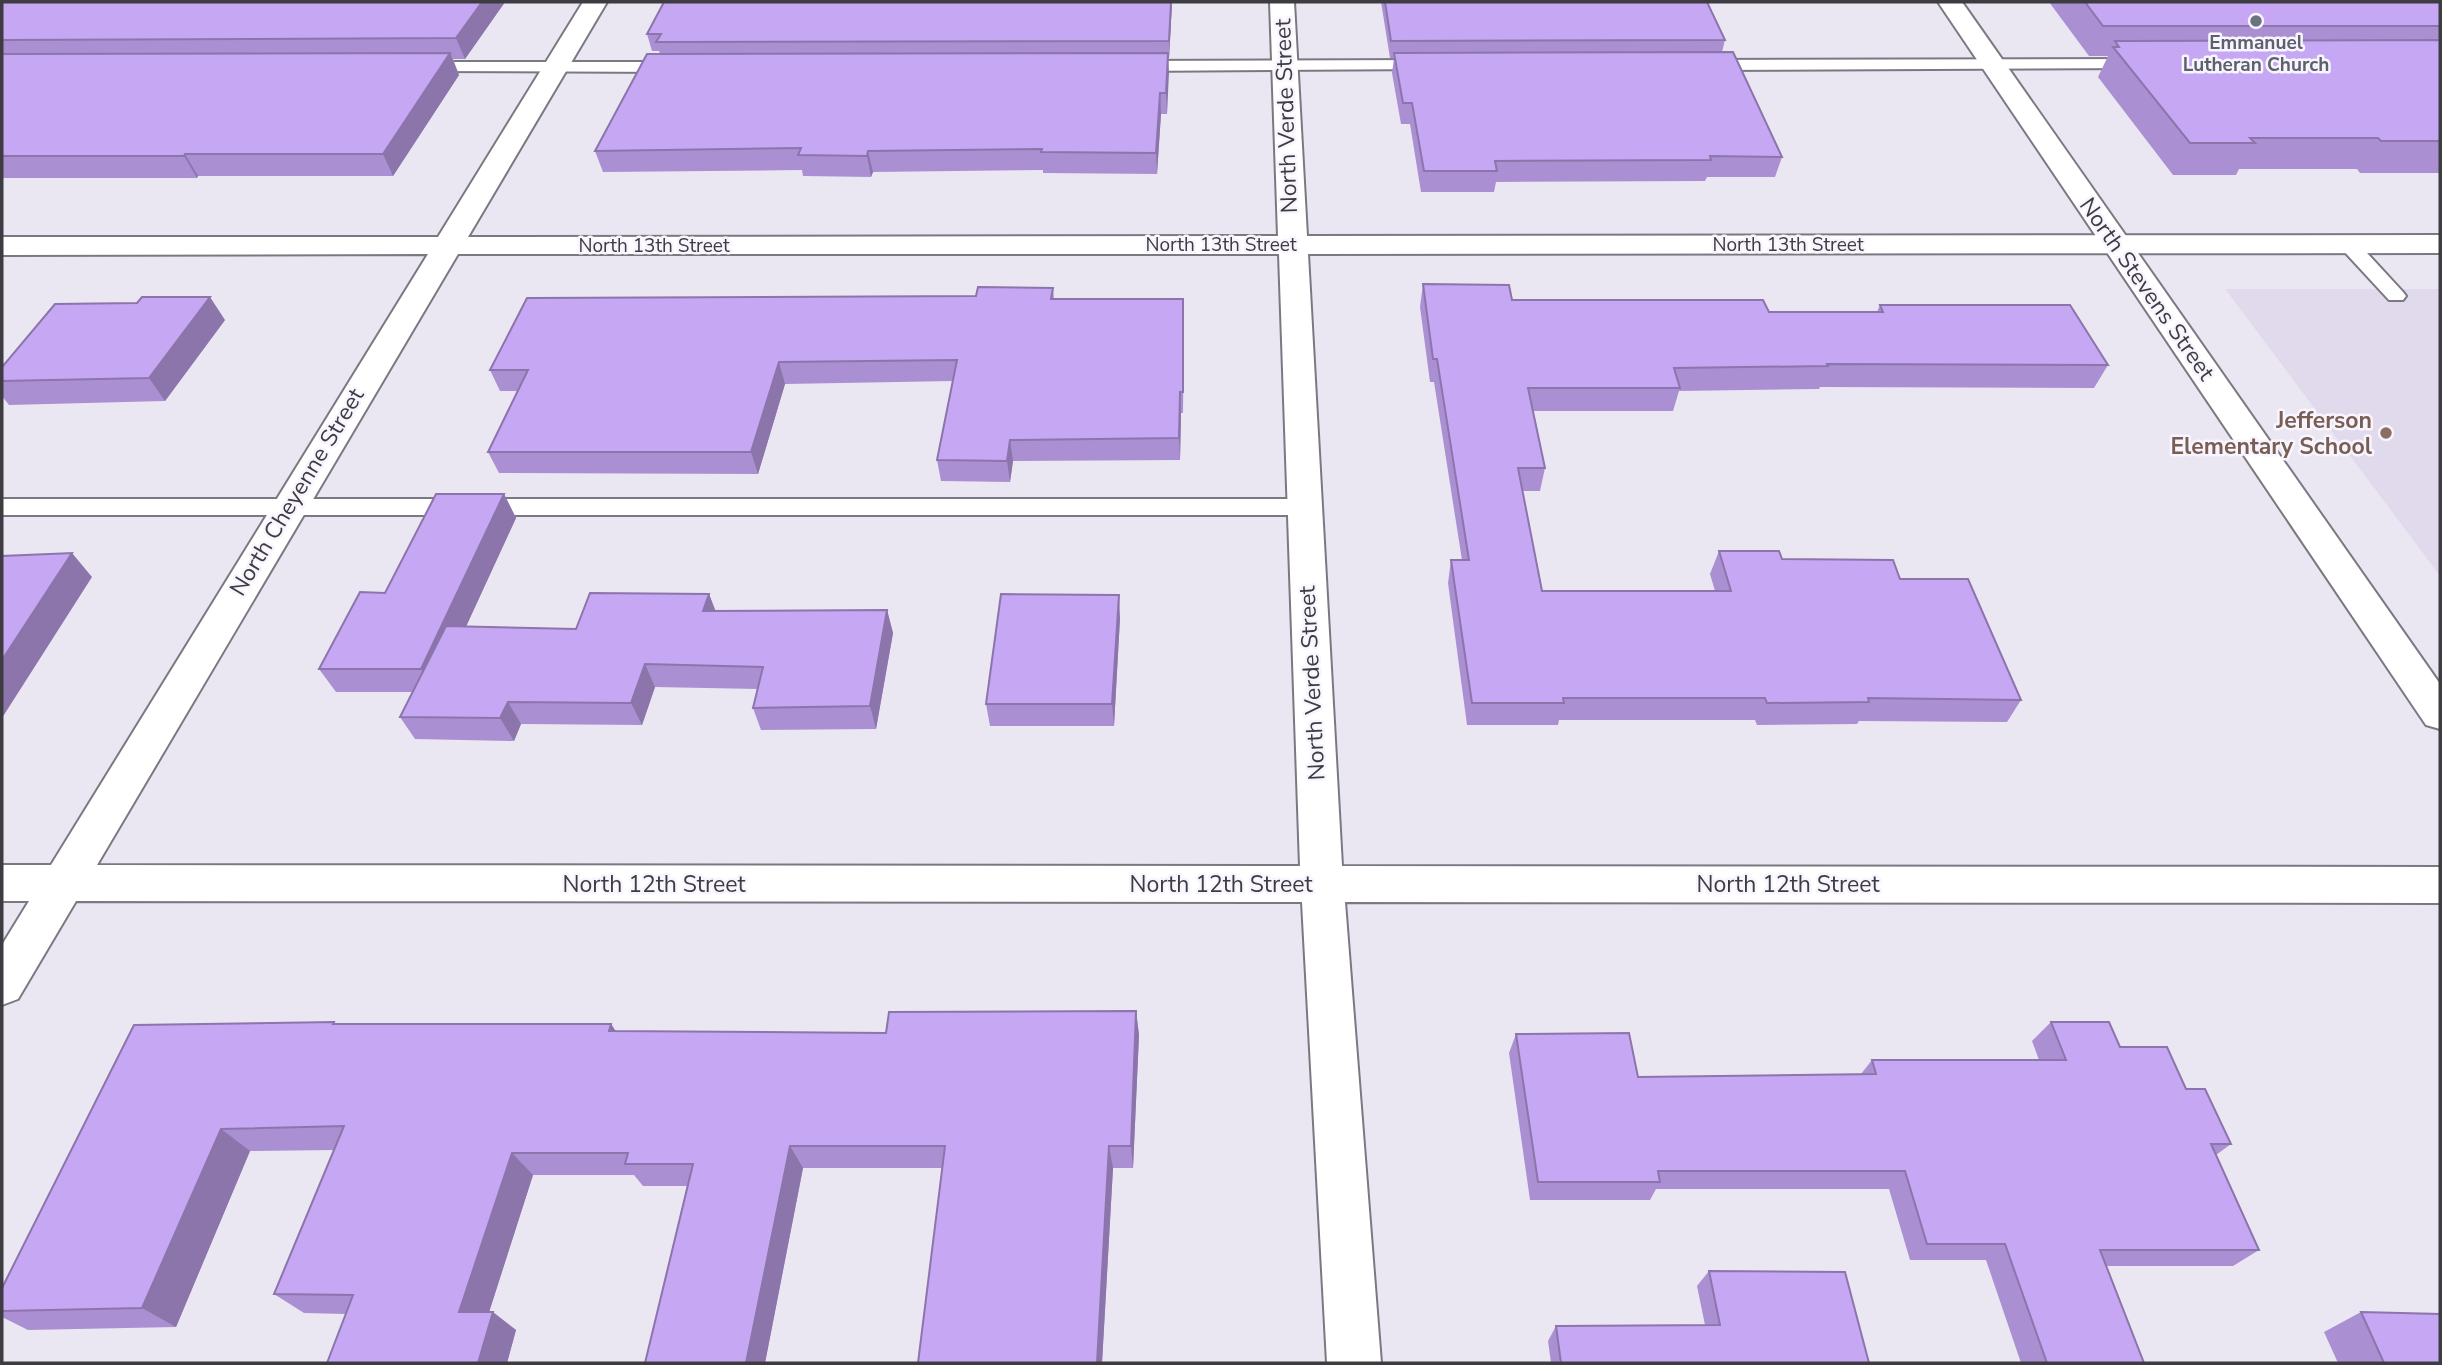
<svg xmlns="http://www.w3.org/2000/svg" width="2442" height="1365" font-family="'Nunito Sans',sans-serif">
  <rect width="100%" height="100%" fill="#ebe7f2"/>
  <!-- built -->
  <path fill="#e1daec" d="M 2225,289 L 2440,289 L 2440,576 Z"/>
  <g fill="none" stroke-linecap="round" stroke-linejoin="round">
    <defs>
      <path id="lane" d="M 2138,59 L 2146,64 L 2144,68 L 1704,70 L 1696,65 L 1704,60 Z
        M 1428,60 L 1434,61 L 1436,65 L 1434,69 L 1134,71 L 1126,66 L 1134,61 Z
        M 420,62 L 675,62 L 683,67 L 675,72 L 414,71 L 412,67 L 414,63 Z
        M 2348,238 L 2355,240 L 2403,292 L 2406,296 L 2403,300 L 2389,300 L 2341,248 L 2338,244 Z
        M 2,499 L 1304,499 L 1312,501 L 1316,507 L 1312,513 L 1304,515 L 2,515 Z"/>
      <path id="street" d="M 583,2 L 607,2 L 468,237 L 1278,236 L 1270,2 L 1294,2 L 1307,236 L 2440,235 L 2440,253 L 1308,254 L 1342,866 L 2440,867 L 2440,903 L 1345,902 L 1381,1363 L 1327,1363 L 1302,902 L 76,901 L 18,999 L 2,1005 L 2,945 L 29,901 L 2,901 L 2,865 L 51,865 L 428,254 L 2,255 L 2,237 L 438,237 ZM 458,254 L 1279,254 L 1300,866 L 97,865 Z"/>
      <path id="secondary" d="M 1938,2 L 1962,2 L 2440,684 L 2440,729 L 2426,725 Z"/>
    </defs>
    <!-- lane casing -->
    <use href="#lane" stroke="#7c7882" stroke-width="4"/>
    <!-- street casing -->
    <use href="#street" stroke="#7c7882" stroke-width="4"/>
    <!-- secondary casing -->
    <use href="#secondary" stroke="#7c7882" stroke-width="4"/>
    <!-- lane -->
    <use href="#lane" fill="#fff" fill-rule="evenodd"/>
    <!-- street -->
    <use href="#street" fill="#fff" fill-rule="evenodd"/>
    <!-- secondary -->
    <use href="#secondary" fill="#fff" fill-rule="evenodd"/>
  </g>
  <!-- wall -->
  <path fill="#aa90d2" d="M 2,2 L 505,2 L 465,59 L 453,59 L 459,75 L 393,176 L 198,176 L 197,178 L 2,178 Z
    M 664,2 L 1172,2 L 1169,58 L 1168,58 L 1167,114 L 1161,114 L 1157,174 L 1043,173 L 1043,170 L 873,172 L 871,177 L 803,176 L 802,170 L 603,172 L 595,151 L 660,54 L 659,51 L 652,51 L 647,34 Z
    M 1381,2 L 1707,2 L 1725,40 L 1722,52 L 1782,157 L 1775,177 L 1707,177 L 1705,181 L 1496,182 L 1494,192 L 1421,192 L 1410,124 L 1401,124 L 1392,73 L 1394,58 L 1390,58 Z
    M 2049,2 L 2440,2 L 2440,173 L 2360,173 L 2357,169 L 2239,169 L 2236,175 L 2173,175 L 2098,77 L 2108,56 L 2089,56 Z
    M 1423,284 L 1512,300 L 1769,312 L 1877,312 L 1880,305 L 2108,365 L 2094,388 L 1820,387 L 1819,389 L 1679,391 L 1673,411 L 1533,411 L 1545,468 L 1540,491 L 1522,491 L 1542,591 L 1715,591 L 1710,574 L 1719,551 L 1782,559 L 1900,579 L 2021,700 L 2007,722 L 1859,721 L 1857,724 L 1757,725 L 1755,720 L 1559,720 L 1558,725 L 1467,725 L 1448,583 L 1451,560 L 1462,560 L 1434,382 L 1430,382 L 1420,307 Z
    M 1053,288 L 1054,299 L 1184,320 L 1183,413 L 1181,413 L 1180,460 L 1013,461 L 1010,482 L 941,481 L 937,460 L 953,381 L 785,384 L 758,474 L 499,473 L 488,452 L 517,391 L 500,391 L 490,370 L 976,296 Z
    M 225,320 L 165,401 L 9,405 L 2,396 L 2,381 Z
    M 504,494 L 516,518 L 466,626 L 576,629 L 709,594 L 715,611 L 887,610 L 893,633 L 876,729 L 761,730 L 753,708 L 757,689 L 655,687 L 642,725 L 521,724 L 514,741 L 415,739 L 400,717 L 412,692 L 336,692 L 319,669 Z
    M 1120,618 L 1114,726 L 990,726 L 986,704 Z
    M 1136,1011 L 1139,1035 L 1133,1168 L 1113,1168 L 1102,1363 L 918,1363 L 942,1168 L 803,1168 L 765,1363 L 645,1363 L 687,1186 L 643,1186 L 634,1175 L 533,1175 L 489,1312 L 516,1330 L 507,1363 L 327,1363 L 346,1314 L 304,1313 L 274,1294 L 334,1150 L 250,1151 L 176,1327 L 28,1330 L 2,1317 L 2,1288 L 337,1024 L 611,1024 L 615,1031 L 886,1033 Z
    M 2051,1022 L 2120,1047 L 2186,1089 L 2231,1144 L 2216,1155 L 2259,1250 L 2233,1266 L 2106,1266 L 2144,1363 L 2021,1363 L 1986,1260 L 1910,1260 L 1889,1189 L 1656,1189 L 1650,1200 L 1530,1200 L 1509,1053 L 1516,1034 L 1638,1077 L 1861,1074 L 1872,1060 L 2039,1060 L 2032,1041 Z
    M 1709,1271 L 1869,1363 L 1551,1363 L 1548,1341 L 1556,1326 L 1705,1325 L 1697,1286 Z
    M 2361,1312 L 2440,1363 L 2338,1363 L 2324,1332 Z"/>
  <!-- shaded-wall -->
  <path fill="#8b75ab" d="M 482,2 L 505,2 L 465,59 L 456,38 Z
    M 1171,2 L 1172,2 L 1169,58 L 1169,41 Z
    M 450,53 L 459,75 L 393,176 L 383,154 Z
    M 1168,53 L 1169,73 L 1167,114 L 1166,93 Z
    M 1160,93 L 1161,114 L 1157,174 L 1156,153 Z
    M 868,151 L 873,172 L 871,177 L 867,156 Z
    M 185,154 L 198,176 L 197,178 L 184,156 Z
    M 210,297 L 225,320 L 165,401 L 149,378 Z
    M 779,362 L 785,384 L 758,474 L 751,452 Z
    M 1180,392 L 1181,413 L 1180,460 L 1179,438 Z
    M 1010,440 L 1013,461 L 1010,482 L 1007,461 Z
    M 504,494 L 516,518 L 436,692 L 421,669 Z
    M 72,553 L 92,577 L 2,718 L 2,660 Z
    M 709,594 L 718,617 L 703,611 Z
    M 1119,595 L 1120,618 L 1114,726 L 1112,704 Z
    M 887,610 L 893,633 L 876,729 L 870,706 Z
    M 645,664 L 655,687 L 642,725 L 631,703 Z
    M 508,702 L 521,724 L 514,741 L 500,718 Z
    M 1136,1011 L 1139,1035 L 1133,1168 L 1131,1146 Z
    M 611,1024 L 628,1049 L 609,1031 Z
    M 221,1129 L 250,1151 L 176,1327 L 142,1308 Z
    M 790,1146 L 803,1168 L 765,1363 L 746,1363 Z
    M 1109,1146 L 1113,1168 L 1102,1363 L 1097,1363 Z
    M 512,1153 L 533,1175 L 483,1331 L 459,1312 Z
    M 493,1312 L 516,1330 L 507,1363 L 478,1363 Z"/>
  <!-- building -->
  <path fill="#c6a7f4" stroke="#8b75ab" stroke-width="2" d="M 2,2 L 482,2 L 456,38 L 2,40 Z
    M 664,2 L 1171,2 L 1169,41 L 656,42 L 661,34 L 647,34 Z
    M 1385,2 L 1707,2 L 1725,40 L 1391,41 Z
    M 2085,2 L 2440,2 L 2440,26 L 2103,26 Z
    M 2440,40 L 2440,141 L 2381,141 L 2378,138 L 2250,138 L 2255,143 L 2190,143 L 2113,47 L 2119,47 L 2115,41 Z
    M 1733,52 L 1782,157 L 1710,156 L 1711,160 L 1495,161 L 1497,171 L 1424,171 L 1412,103 L 1403,103 L 1394,53 Z
    M 450,53 L 383,154 L 185,154 L 184,156 L 2,156 L 2,54 Z
    M 1168,53 L 1166,93 L 1160,93 L 1156,153 L 1041,152 L 1042,149 L 868,151 L 867,156 L 798,155 L 801,148 L 595,151 L 647,54 Z
    M 1423,284 L 1509,285 L 1512,300 L 1763,300 L 1769,312 L 1883,312 L 1880,305 L 2070,305 L 2108,365 L 1827,364 L 1828,366 L 1674,368 L 1680,388 L 1528,388 L 1545,468 L 1518,468 L 1542,591 L 1731,591 L 1719,551 L 1779,551 L 1782,559 L 1893,560 L 1900,579 L 1968,579 L 2021,700 L 1868,698 L 1869,702 L 1767,703 L 1765,698 L 1563,698 L 1564,703 L 1472,703 L 1451,560 L 1469,560 L 1437,359 L 1433,359 Z
    M 978,287 L 1053,288 L 1051,299 L 1183,299 L 1183,392 L 1180,392 L 1179,438 L 1010,440 L 1007,461 L 937,460 L 957,360 L 779,362 L 751,452 L 488,452 L 528,370 L 490,370 L 527,298 L 976,296 Z
    M 142,297 L 210,297 L 149,378 L 2,381 L 2,367 L 55,304 L 137,303 Z
    M 436,494 L 504,494 L 421,669 L 319,669 L 360,592 L 385,593 Z
    M 72,553 L 2,660 L 2,556 Z
    M 590,593 L 709,594 L 703,611 L 887,610 L 870,706 L 753,708 L 763,667 L 645,664 L 631,703 L 508,702 L 500,718 L 400,717 L 446,626 L 576,629 Z
    M 1001,594 L 1119,595 L 1112,704 L 986,704 Z
    M 1136,1011 L 1131,1146 L 1109,1146 L 1097,1363 L 918,1363 L 945,1146 L 790,1146 L 746,1363 L 645,1363 L 693,1164 L 625,1164 L 628,1153 L 512,1153 L 459,1312 L 493,1312 L 478,1363 L 327,1363 L 353,1295 L 274,1294 L 344,1126 L 221,1129 L 142,1308 L 2,1311 L 2,1288 L 134,1025 L 334,1022 L 333,1024 L 611,1024 L 609,1031 L 886,1033 L 889,1012 Z
    M 2051,1022 L 2109,1022 L 2120,1047 L 2167,1047 L 2186,1089 L 2205,1089 L 2231,1144 L 2211,1144 L 2259,1250 L 2100,1250 L 2144,1363 L 2047,1363 L 2005,1244 L 1927,1244 L 1905,1171 L 1658,1171 L 1660,1182 L 1538,1182 L 1516,1034 L 1629,1033 L 1638,1077 L 1876,1074 L 1872,1060 L 2066,1060 Z
    M 1709,1271 L 1845,1272 L 1869,1363 L 1561,1363 L 1556,1326 L 1720,1325 Z
    M 2361,1312 L 2440,1314 L 2440,1363 L 2384,1363 Z"/>
  <!-- markers -->
  <circle fill="#6b7280" stroke="#f8f5fe" stroke-width="2.5" cx="2256" cy="21" r="7"/>
  <circle fill="#8d6e63" stroke="#f8f5fe" stroke-width="2.5" cx="2386" cy="433" r="7"/>
  <g text-anchor="middle" dominant-baseline="central" stroke-width="5" stroke-linejoin="round" paint-order="stroke">
    <!-- far-worship labels -->
    <g font-size="19" font-weight="bold" fill="#5b616d" stroke="#f8f5fe">
      <text x="2256" y="43">Emmanuel<tspan x="2256" dy="22">Lutheran Church</tspan></text>
    </g>
    <!-- far-street labels -->
    <g font-size="19" fill="#3d3c40" stroke="#f8f5fe">
      <text x="1221" y="245">North 13th Street</text>
      <text x="1788" y="245">North 13th Street</text>
      <text x="654" y="246">North 13th Street</text>
    </g>
    <!-- street labels -->
    <g font-size="23" fill="#3d3c40" stroke="#f8f5fe">
      <text transform="translate(1286 116) rotate(-92)">North Verde Street</text>
      <text transform="translate(2147 289) rotate(55)">North Stevens Street</text>
      <text transform="translate(297 492) rotate(-59)">North Cheyenne Street</text>
      <text transform="translate(1312 683) rotate(-93)">North Verde Street</text>
      <text x="654" y="884">North 12th Street</text>
      <text x="1221" y="884">North 12th Street</text>
      <text x="1788" y="884">North 12th Street</text>
    </g>
    <!-- education labels -->
    <g font-size="23" font-weight="bold" fill="#785e54" stroke="#f8f5fe" text-anchor="end">
      <text x="2372" y="420">Jefferson<tspan x="2372" dy="26">Elementary School</tspan></text>
    </g>
  </g>
  <!-- border -->
  <rect width="2442" height="1365" fill="none" stroke="#3d3c40" stroke-width="7"/>
</svg>
